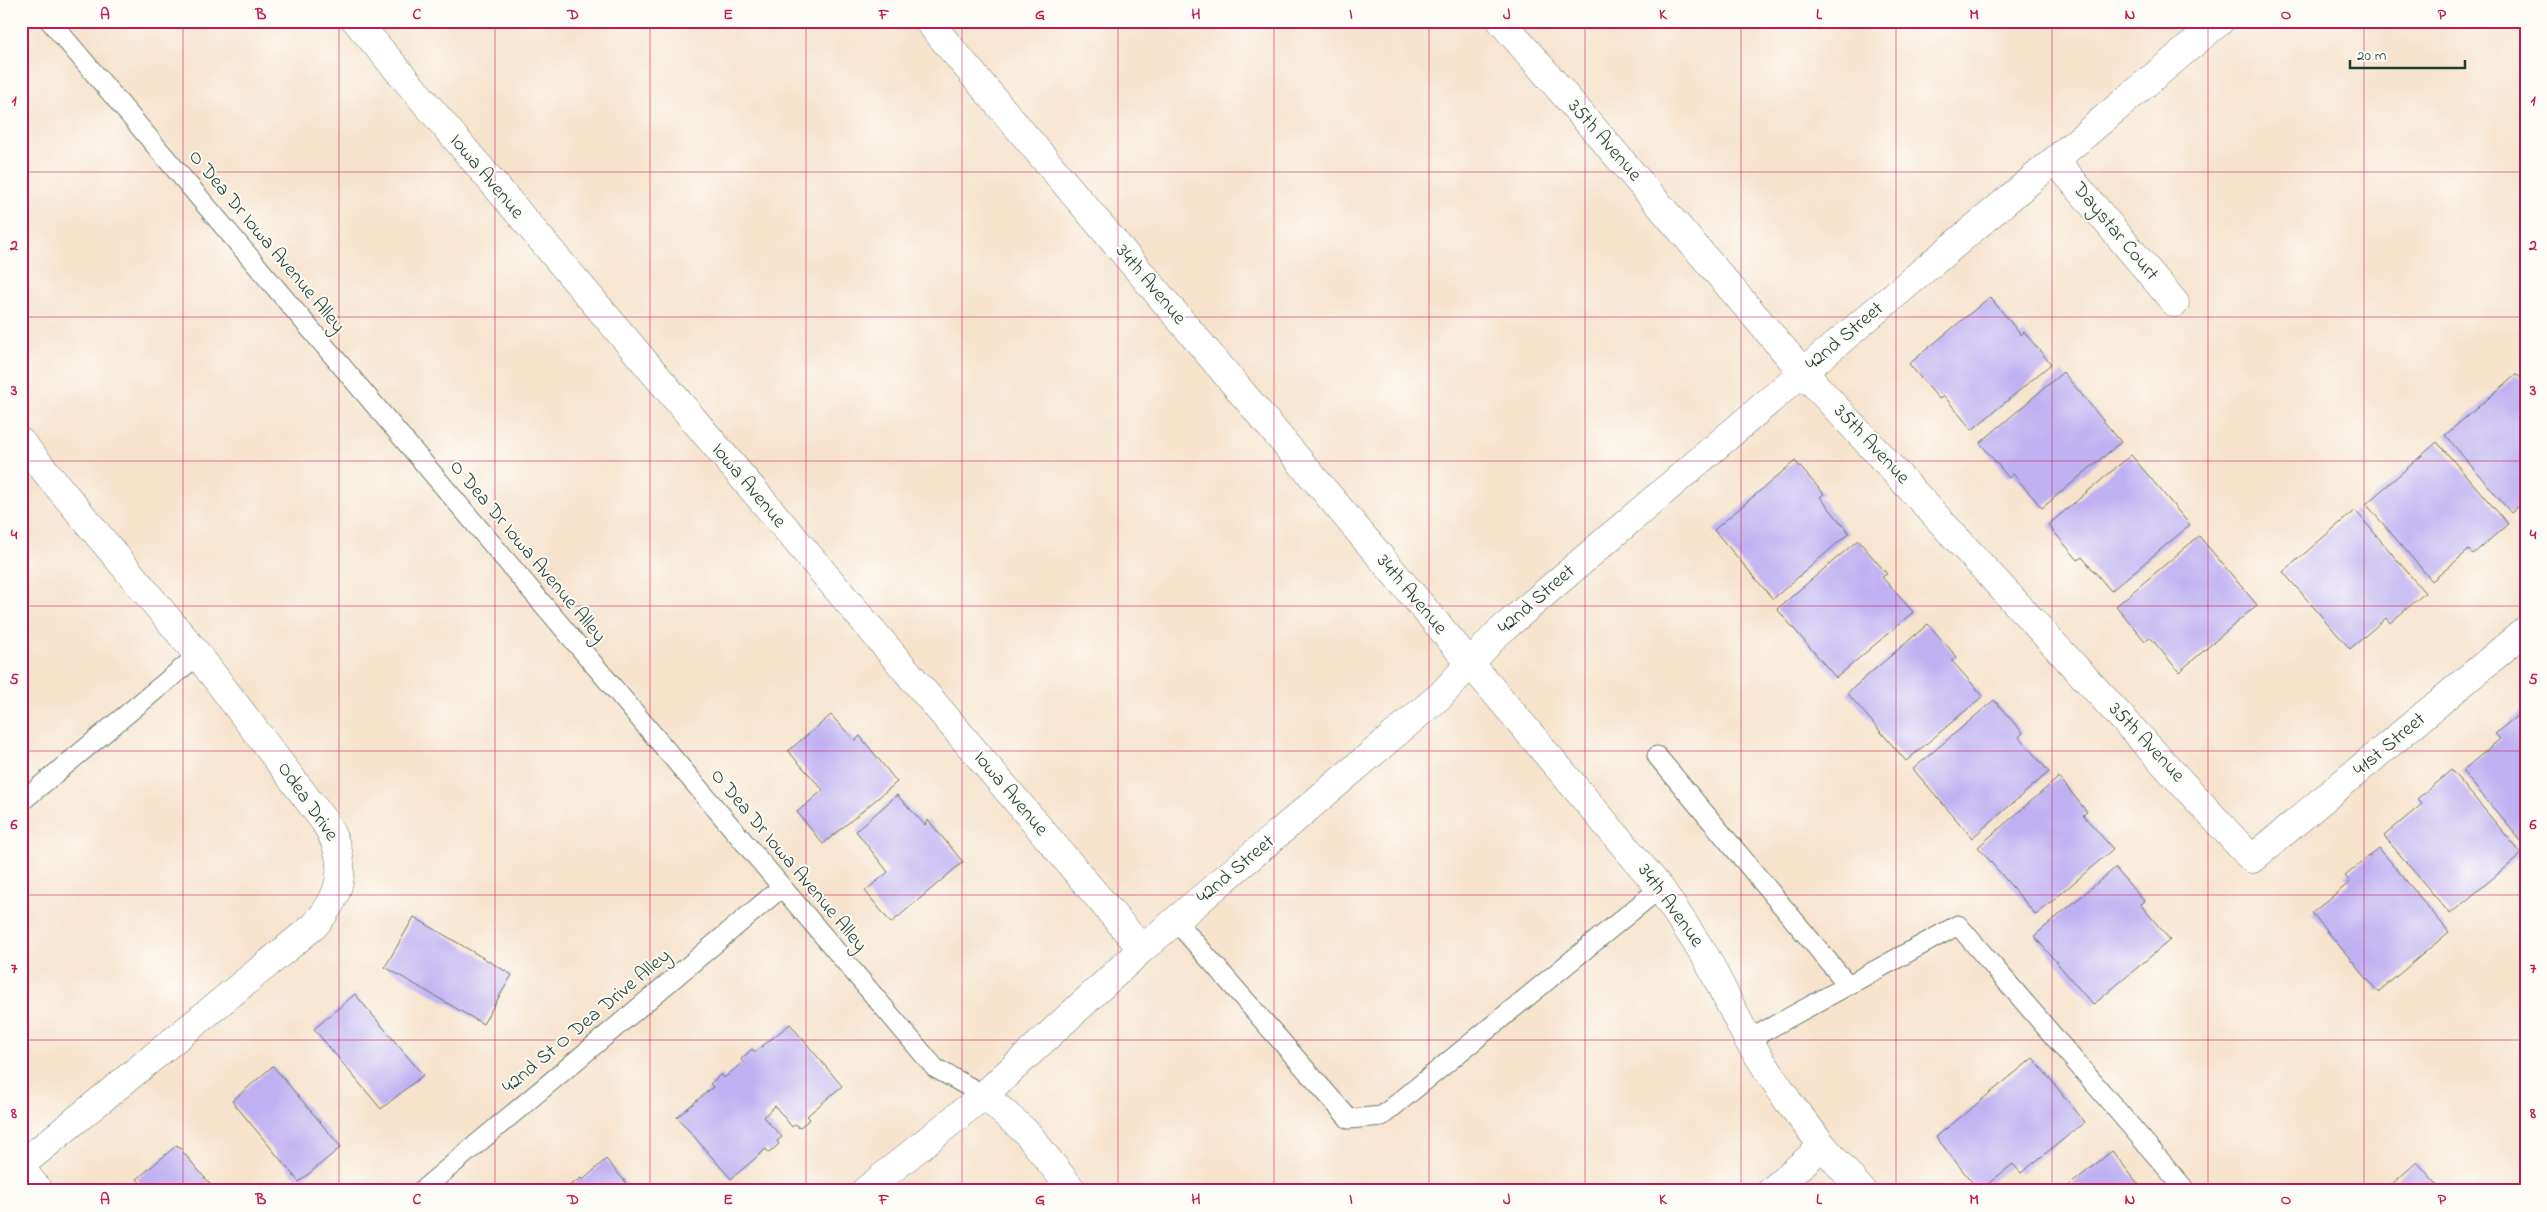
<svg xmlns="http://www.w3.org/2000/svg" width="2547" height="1212" font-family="'Indie Flower',sans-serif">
  <rect width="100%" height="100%" fill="#fdfcf7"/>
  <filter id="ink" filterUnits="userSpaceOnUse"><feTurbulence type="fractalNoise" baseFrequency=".02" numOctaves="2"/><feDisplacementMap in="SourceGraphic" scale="10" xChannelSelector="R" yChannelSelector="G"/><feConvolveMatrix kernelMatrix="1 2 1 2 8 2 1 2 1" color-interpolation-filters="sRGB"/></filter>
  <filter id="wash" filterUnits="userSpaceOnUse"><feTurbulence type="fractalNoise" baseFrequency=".0096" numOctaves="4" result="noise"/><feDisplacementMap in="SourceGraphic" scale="20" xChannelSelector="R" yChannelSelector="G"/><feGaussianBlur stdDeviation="1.12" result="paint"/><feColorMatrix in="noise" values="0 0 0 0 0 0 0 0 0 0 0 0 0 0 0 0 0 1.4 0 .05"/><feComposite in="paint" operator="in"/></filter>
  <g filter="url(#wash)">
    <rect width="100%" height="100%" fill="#f6e3cc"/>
    <g id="blocks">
      <!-- building -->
      <path fill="#bfb1f2" d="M 1990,297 L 2021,335 L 2024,332 L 2051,364 L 1972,430 L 1944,396 L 1939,399 L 1909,364 Z
        M 2063,372 L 2121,442 L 2042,508 L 2013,474 L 2009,478 L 1980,443 Z
        M 2517,374 L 2526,384 L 2526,500 L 2511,513 L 2445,435 Z
        M 2437,442 L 2508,524 L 2473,554 L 2469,550 L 2432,581 L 2366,504 Z
        M 2131,455 L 2190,525 L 2111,591 L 2082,557 L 2078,560 L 2048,525 Z
        M 1795,461 L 1824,494 L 1820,497 L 1849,533 L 1773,599 L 1714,530 Z
        M 2355,510 L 2425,593 L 2390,623 L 2386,618 L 2350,649 L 2283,572 Z
        M 2199,536 L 2257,605 L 2179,672 L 2150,637 L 2145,641 L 2116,606 Z
        M 1858,540 L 1887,574 L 1882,577 L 1913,612 L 1836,678 L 1777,609 Z
        M 1928,624 L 1957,657 L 1952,661 L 1983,696 L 1906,761 L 1847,693 Z
        M 1994,700 L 2023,733 L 2019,737 L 2049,772 L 1972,838 L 1913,769 Z
        M 2526,708 L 2526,847 L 2462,771 L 2500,739 L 2495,734 Z
        M 831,715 L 855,741 L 860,736 L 897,782 L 823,844 L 797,812 L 823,790 L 788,751 Z
        M 2451,770 L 2522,854 L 2450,914 L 2384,836 L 2422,804 L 2417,799 Z
        M 2059,777 L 2087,812 L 2083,815 L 2113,849 L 2036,915 L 1978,847 Z
        M 897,795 L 925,825 L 928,820 L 963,862 L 891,923 L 865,891 L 888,872 L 856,831 Z
        M 2379,848 L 2449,932 L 2378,992 L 2312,913 L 2350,882 L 2345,876 Z
        M 2115,868 L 2144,901 L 2140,904 L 2170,940 L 2093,1005 L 2034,936 Z
        M 414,917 L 512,975 L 483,1024 L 385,967 Z
        M 355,994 L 423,1075 L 381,1109 L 314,1029 Z
        M 790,1024 L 842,1086 L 807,1116 L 810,1119 L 799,1128 L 796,1124 L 792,1127 L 775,1106 L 763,1117 L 782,1137 L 777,1141 L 779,1144 L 769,1153 L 766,1149 L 731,1179 L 677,1117 L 713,1087 L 710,1084 L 721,1074 L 724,1078 L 743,1062 L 741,1059 L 752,1049 L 755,1052 Z
        M 2033,1058 L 2085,1122 L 2021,1173 L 2013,1164 L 1979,1191 L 1936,1137 Z
        M 273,1066 L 341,1147 L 299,1182 L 232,1101 Z
        M 177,1145 L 216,1191 L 147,1191 L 137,1179 Z
        M 2112,1151 L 2144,1191 L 2062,1191 Z
        M 606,1159 L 633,1191 L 569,1191 L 569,1186 L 581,1178 L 583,1180 Z
        M 2417,1162 L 2443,1191 L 2396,1191 L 2391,1185 Z"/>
    </g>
  </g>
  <g filter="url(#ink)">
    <use href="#blocks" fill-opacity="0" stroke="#6a7769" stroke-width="1"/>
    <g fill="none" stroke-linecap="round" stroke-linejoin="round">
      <defs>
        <path id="service" d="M 50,21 L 935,1068 L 984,1095
          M 1657,756 L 1848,985
          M 21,802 L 198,655
          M 1176,921 L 1349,1119 L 1382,1116 L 1660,888
          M 1748,1040 L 1958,925 L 2183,1187
          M 421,1191 L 781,888"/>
        <path id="minor" d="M 356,21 L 1142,949
          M 928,21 L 1660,888 L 1706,957 L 1748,1040 L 1788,1101 L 1823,1146 L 1862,1191
          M 1501,21 L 1803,372 L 2252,859 L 2526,630
          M 2055,160 L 2175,303
          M 21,442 L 198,655 L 324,821 C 349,860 345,892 314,926 L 21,1165
          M 984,1095 L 1027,1133 L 1073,1191
          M 21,1168 L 39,1191
          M 865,1191 L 984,1095 L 1142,949 L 1441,695 L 1498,633 L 1803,372 L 2220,21
          M 1771,1191 L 1823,1146"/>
      </defs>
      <!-- service casing -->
      <use href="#service" stroke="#6a7769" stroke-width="21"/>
      <!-- minor casing -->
      <use href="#minor" stroke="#6a7769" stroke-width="29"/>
      <!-- service -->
      <use href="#service" stroke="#fff" stroke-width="19"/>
      <!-- minor -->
      <use href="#minor" stroke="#fff" stroke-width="28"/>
    </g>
  </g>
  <!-- grid -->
  <path fill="none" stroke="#c2185b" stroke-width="1" stroke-opacity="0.55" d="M 183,21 L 183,1191M 339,21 L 339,1191M 495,21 L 495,1191M 650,21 L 650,1191M 806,21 L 806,1191M 962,21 L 962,1191M 1118,21 L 1118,1191M 1274,21 L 1274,1191M 1429,21 L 1429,1191M 1585,21 L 1585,1191M 1741,21 L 1741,1191M 1896,21 L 1896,1191M 2052,21 L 2052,1191M 2208,21 L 2208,1191M 2364,21 L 2364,1191M 21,172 L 2526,172M 21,317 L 2526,317M 21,461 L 2526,461M 21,606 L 2526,606M 21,751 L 2526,751M 21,895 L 2526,895M 21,1040 L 2526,1040"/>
  <g text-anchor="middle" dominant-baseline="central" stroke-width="4" stroke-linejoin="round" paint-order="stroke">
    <!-- street labels -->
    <g font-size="20" fill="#1f3d34" stroke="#fdfcf7">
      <text transform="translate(1604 141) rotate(49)">35th Avenue</text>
      <text transform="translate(486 177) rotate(50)">Iowa Avenue</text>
      <text transform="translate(2115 232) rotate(50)">Daystar Court</text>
      <text transform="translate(266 242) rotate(50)">O Dea Dr Iowa Avenue Alley</text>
      <text transform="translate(1150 285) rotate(50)">34th Avenue</text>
      <text transform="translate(1845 337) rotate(-40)">42nd Street</text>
      <text transform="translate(1871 445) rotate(47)">35th Avenue</text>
      <text transform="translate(748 486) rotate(50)">Iowa Avenue</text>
      <text transform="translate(527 552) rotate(50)">O Dea Dr Iowa Avenue Alley</text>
      <text transform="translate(1411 595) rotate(50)">34th Avenue</text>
      <text transform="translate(1537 600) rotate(-41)">42nd Street</text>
      <text transform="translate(2146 743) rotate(47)">35th Avenue</text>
      <text transform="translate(2390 745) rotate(-40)">41st Street</text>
      <text transform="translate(1010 794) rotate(50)">Iowa Avenue</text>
      <text transform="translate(307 802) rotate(55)">Odea Drive</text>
      <text transform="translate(788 861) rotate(50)">O Dea Dr Iowa Avenue Alley</text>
      <text transform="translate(1236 870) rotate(-40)">42nd Street</text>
      <text transform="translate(1670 906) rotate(54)">34th Avenue</text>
      <text transform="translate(587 1022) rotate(-40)">42nd St O Dea Drive Alley</text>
    </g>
  </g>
  <!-- margin -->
  <rect width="2547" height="1212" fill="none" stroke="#fdfcf7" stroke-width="55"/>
  <!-- scale -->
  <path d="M2350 60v8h115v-8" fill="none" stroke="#1f3d34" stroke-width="2.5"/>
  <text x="2357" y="60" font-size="15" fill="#1f3d34" stroke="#fdfcf7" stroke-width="4" paint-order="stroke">20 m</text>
  <rect x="28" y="28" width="2492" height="1156" fill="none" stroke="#c2185b" stroke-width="2"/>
  <g font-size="16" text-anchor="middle" font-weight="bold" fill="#c2185b">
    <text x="105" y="19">A</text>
    <text x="261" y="19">B</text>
    <text x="417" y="19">C</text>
    <text x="573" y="19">D</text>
    <text x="728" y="19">E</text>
    <text x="884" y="19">F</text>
    <text x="1040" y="19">G</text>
    <text x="1196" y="19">H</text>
    <text x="1351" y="19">I</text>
    <text x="1507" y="19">J</text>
    <text x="1663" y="19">K</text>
    <text x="1819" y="19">L</text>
    <text x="1974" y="19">M</text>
    <text x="2130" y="19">N</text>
    <text x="2286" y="19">O</text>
    <text x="2442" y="19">P</text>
    <text x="14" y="105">1</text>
    <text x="2533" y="105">1</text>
    <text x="14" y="250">2</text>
    <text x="2533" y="250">2</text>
    <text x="14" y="395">3</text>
    <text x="2533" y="395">3</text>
    <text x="14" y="539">4</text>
    <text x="2533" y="539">4</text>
    <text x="14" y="684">5</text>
    <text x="2533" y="684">5</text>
    <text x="14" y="829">6</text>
    <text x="2533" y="829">6</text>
    <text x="14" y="973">7</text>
    <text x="2533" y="973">7</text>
    <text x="14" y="1118">8</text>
    <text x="2533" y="1118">8</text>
    <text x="105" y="1204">A</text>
    <text x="261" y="1204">B</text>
    <text x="417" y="1204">C</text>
    <text x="573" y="1204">D</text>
    <text x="728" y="1204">E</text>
    <text x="884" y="1204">F</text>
    <text x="1040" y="1204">G</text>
    <text x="1196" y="1204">H</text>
    <text x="1351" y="1204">I</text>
    <text x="1507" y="1204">J</text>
    <text x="1663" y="1204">K</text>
    <text x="1819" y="1204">L</text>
    <text x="1974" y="1204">M</text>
    <text x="2130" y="1204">N</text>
    <text x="2286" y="1204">O</text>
    <text x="2442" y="1204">P</text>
  </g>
</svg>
